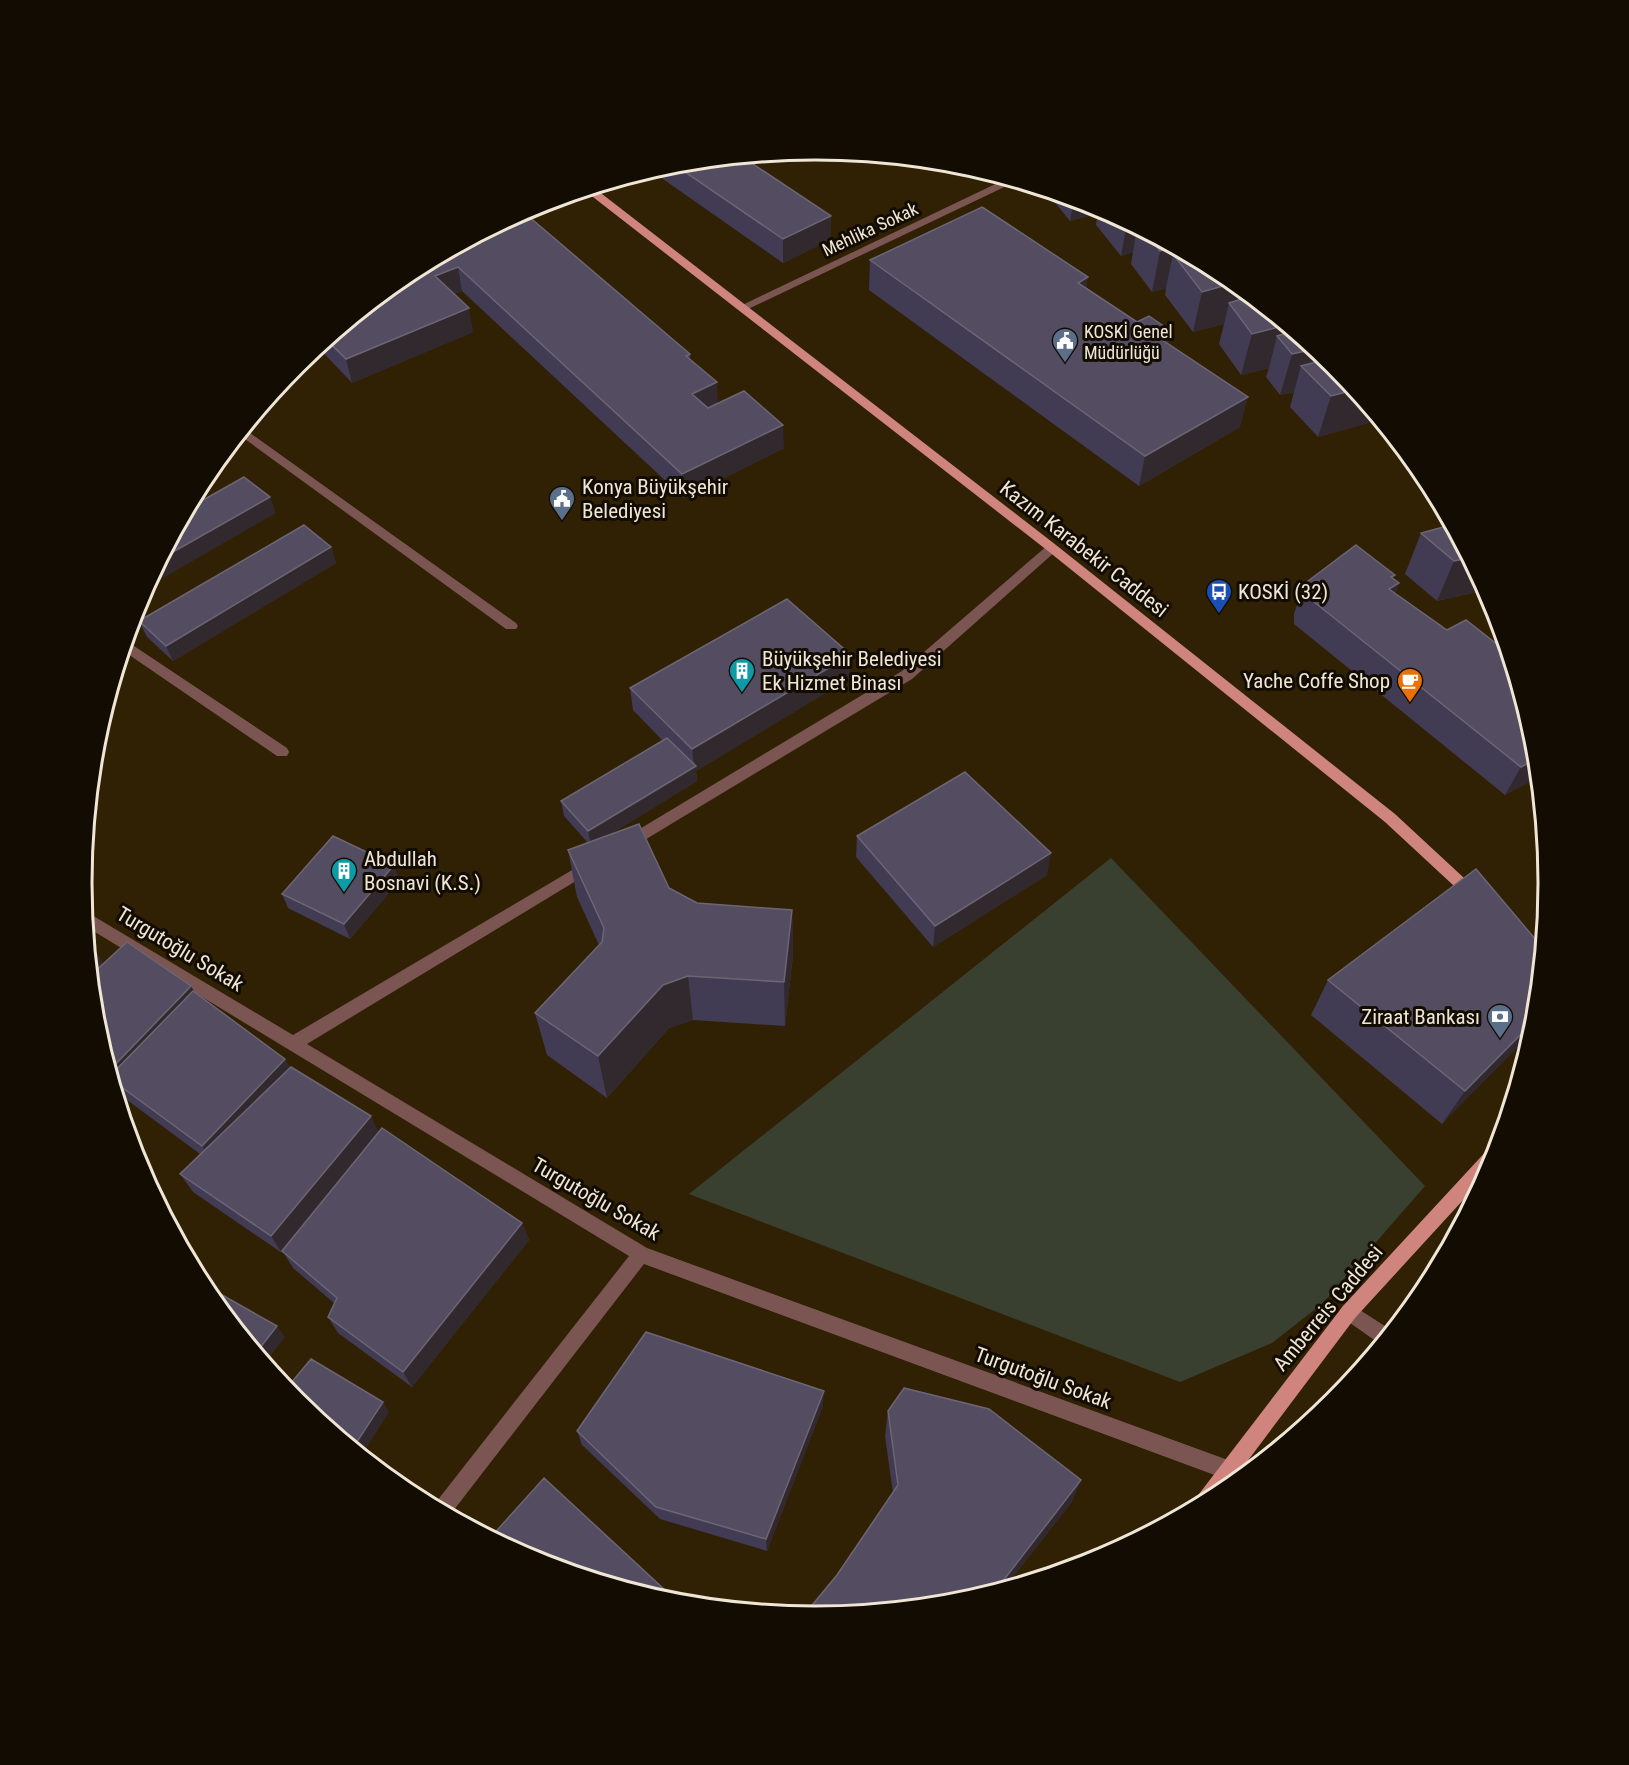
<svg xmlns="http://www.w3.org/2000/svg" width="1629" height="1765" font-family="'Roboto Condensed',sans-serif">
  <rect width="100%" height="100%" fill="#302104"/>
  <!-- green -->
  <path fill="#3a402f" d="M 1111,858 L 1425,1186 L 1323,1303 L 1272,1343 L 1180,1382 L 689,1194 Z"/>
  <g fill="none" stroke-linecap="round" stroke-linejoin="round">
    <!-- minor -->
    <path fill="#7a5552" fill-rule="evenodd" d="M 1008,178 L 1017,181 L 746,310 L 742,311 L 736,308 Z
      M 243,428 L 516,623 L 518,626 L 516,629 L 506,629 L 238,434 Z
      M 1052,544 L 1058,548 L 1056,551 L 912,679 L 633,847 L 623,847 L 621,843 L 623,839 L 902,671 L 1048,545 Z
      M 125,640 L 287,748 L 289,752 L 287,756 L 277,756 L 122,650 Z
      M 589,860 L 594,862 L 596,866 L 594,870 L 307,1044 L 647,1248 L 1228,1460 L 1235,1463 L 1238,1470 L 1235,1477 L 1228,1480 L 644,1264 L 450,1515 L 433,1506 L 629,1256 L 85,926 L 84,912 L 90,914 L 293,1035 Z
      M 1349,1303 L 1391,1330 L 1380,1344 L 1343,1318 L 1340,1312 L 1343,1306 Z"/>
    <!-- major -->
    <path fill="#cf857e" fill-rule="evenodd" d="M 593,187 L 1056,545 L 1395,814 L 1477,890 L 1480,894 L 1477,898 L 1467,898 L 1385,822 L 1048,551 L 584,190 Z
      M 1496,1144 L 1492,1164 L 1486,1175 L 1355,1318 L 1228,1487 L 1198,1505 L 1196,1501 L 1199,1494 L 1343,1306 L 1490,1147 Z"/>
  </g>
  <!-- wall -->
  <path fill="#413b54" d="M 942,162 L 958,163 L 978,169 L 964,175 Z
    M 672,163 L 831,216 L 831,239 L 783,263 L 650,170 Z
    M 1049,191 L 1096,205 L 1222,273 L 1379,420 L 1318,437 L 1290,407 L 1294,392 L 1280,395 L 1266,377 L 1269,368 L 1241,375 L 1219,344 L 1224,324 L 1193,332 L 1165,295 L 1166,288 L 1152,292 L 1131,264 L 1133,252 L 1121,256 L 1096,225 L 1098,213 L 1070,221 L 1048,194 Z
    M 507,219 L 690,354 L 690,359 L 718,403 L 784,448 L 684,498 L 462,291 L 454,294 L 473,332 L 352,383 L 317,346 L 407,272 Z
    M 870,260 L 1087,288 L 1137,322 L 1171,331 L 1168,344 L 1240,427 L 1139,486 L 869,290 Z
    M 1451,525 L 1486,590 L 1437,601 L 1405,574 L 1421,533 Z
    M 331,547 L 336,563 L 173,661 L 147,637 L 139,621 Z
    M 1393,579 L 1399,583 L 1395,593 L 1534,740 L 1538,777 L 1505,795 L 1294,624 L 1294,614 L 1304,584 Z
    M 850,678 L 696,771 L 697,781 L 609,835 L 669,888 L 697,903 L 792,910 L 793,955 L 785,1026 L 693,1020 L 669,1028 L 607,1098 L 547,1055 L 535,1013 L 599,945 L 577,897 L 568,850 L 588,843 L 564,816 L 561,801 L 663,741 L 633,710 L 630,688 Z
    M 857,836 L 1047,875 L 933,947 L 856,857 Z
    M 400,880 L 350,939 L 288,908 L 282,894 Z
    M 1328,980 L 1534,1026 L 1442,1124 L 1311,1015 Z
    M 191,986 L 194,992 L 285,1059 L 290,1068 L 379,1131 L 522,1223 L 529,1240 L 412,1387 L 338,1333 L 328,1317 L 334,1303 L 293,1268 L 283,1252 L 282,1253 L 193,1192 L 180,1174 L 200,1154 L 123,1097 L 120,1094 L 117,1097 L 95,1025 Z
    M 823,1406 L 767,1551 L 660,1519 L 582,1445 L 577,1431 Z
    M 888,1411 L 1081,1480 L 1071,1503 L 1005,1587 L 957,1602 L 837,1575 L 893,1493 L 885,1436 Z"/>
  <!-- shaded-wall -->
  <path fill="#32292e" d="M 965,165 L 978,169 L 964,175 Z
    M 1074,198 L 1099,207 L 1098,213 L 1070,221 Z
    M 831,216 L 831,239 L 783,263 L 783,239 Z
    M 1127,222 L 1137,227 L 1133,252 L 1121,256 Z
    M 1174,247 L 1220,271 L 1173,254 L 1166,288 L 1152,292 L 1160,251 Z
    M 458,267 L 462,291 L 440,300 L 435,276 Z
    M 1088,277 L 1084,307 L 1078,283 Z
    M 1234,283 L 1268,311 L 1229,303 L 1224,324 L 1193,332 L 1202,292 Z
    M 469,308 L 473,332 L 352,383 L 346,359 Z
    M 1286,325 L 1333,364 L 1301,366 L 1294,392 L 1280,395 L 1292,354 L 1277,336 L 1269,368 L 1241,375 L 1252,334 Z
    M 1171,331 L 1165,361 L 1158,337 Z
    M 717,382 L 718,406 L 694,417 L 692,394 Z
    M 1354,390 L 1379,420 L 1318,437 L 1331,396 Z
    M 1248,397 L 1240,427 L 1139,486 L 1145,456 Z
    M 783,425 L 784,448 L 684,498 L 682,474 Z
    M 270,497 L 276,513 L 144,589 L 159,560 Z
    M 331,547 L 336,563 L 173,661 L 166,646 Z
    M 1469,558 L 1486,590 L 1437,601 L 1454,561 Z
    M 1395,575 L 1389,589 L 1399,583 L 1387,613 L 1377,619 L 1391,577 Z
    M 851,655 L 850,678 L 696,771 L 697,781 L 591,846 L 588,831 L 694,767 L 692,749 Z
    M 1536,759 L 1538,777 L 1505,795 L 1521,767 Z
    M 1051,853 L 1047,875 L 933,947 L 935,926 Z
    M 394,865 L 400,880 L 350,939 L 344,924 Z
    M 792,910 L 793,955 L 785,1026 L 784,982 Z
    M 94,949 L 103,963 L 90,976 L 88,955 Z
    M 688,976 L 693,1020 L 669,1028 L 607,1098 L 598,1056 L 663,985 Z
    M 191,986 L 203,1007 L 112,1080 L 109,1071 Z
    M 1534,1021 L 1531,1034 L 1442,1124 L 1465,1091 Z
    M 285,1059 L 296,1079 L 215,1165 L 202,1146 Z
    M 113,1084 L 120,1094 L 117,1097 Z
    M 371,1116 L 380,1135 L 282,1253 L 271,1236 Z
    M 522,1223 L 529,1240 L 412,1387 L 403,1372 Z
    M 277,1326 L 285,1337 L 265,1363 L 256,1353 Z
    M 824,1391 L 823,1406 L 767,1551 L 766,1539 Z
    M 383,1402 L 389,1412 L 362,1455 L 353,1448 Z
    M 1081,1480 L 1071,1503 L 1005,1587 L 996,1590 Z
    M 665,1590 L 668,1601 L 658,1598 Z"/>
  <!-- building -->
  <path fill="#544d62" stroke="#6c6574" stroke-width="1.5" d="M 741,156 L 831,216 L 783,239 L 672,163 Z
    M 982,207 L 1088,277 L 1078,283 L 1137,322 L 1149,316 L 1171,331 L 1158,337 L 1248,397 L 1145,456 L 870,260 Z
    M 527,215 L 690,354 L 686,356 L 717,382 L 692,394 L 708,408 L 744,391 L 783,425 L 682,474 L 458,267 L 435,276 L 469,308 L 346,359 L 326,339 L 407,272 L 507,219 L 510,222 Z
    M 1144,231 L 1174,247 L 1160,251 Z
    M 1182,251 L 1222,273 L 1234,283 L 1202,292 L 1173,254 Z
    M 1251,296 L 1286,325 L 1252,334 L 1229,303 Z
    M 1294,331 L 1315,349 L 1292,354 L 1277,336 Z
    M 1328,359 L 1333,364 L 1354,390 L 1331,396 L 1301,366 Z
    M 244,477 L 270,497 L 159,560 L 187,509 Z
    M 304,525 L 331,547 L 166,646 L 139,621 Z
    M 1451,525 L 1469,558 L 1454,561 L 1421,533 Z
    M 1356,545 L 1395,575 L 1391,577 L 1399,583 L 1389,589 L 1447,630 L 1466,620 L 1508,653 L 1534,740 L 1536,759 L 1521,767 L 1304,594 L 1304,584 Z
    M 787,599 L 851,655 L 692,749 L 630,688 Z
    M 667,738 L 696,766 L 588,831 L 561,801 Z
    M 965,772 L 1051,853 L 935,926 L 857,836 Z
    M 639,824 L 669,888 L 697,903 L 792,910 L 784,982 L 688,976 L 663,985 L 598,1056 L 535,1013 L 602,942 L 604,928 L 568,850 Z
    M 333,836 L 394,865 L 344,924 L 282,894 Z
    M 1476,869 L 1536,940 L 1541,951 L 1534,1021 L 1465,1091 L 1328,980 Z
    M 127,942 L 191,986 L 109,1071 L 95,1025 L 90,976 Z
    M 87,945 L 94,949 L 88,955 Z
    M 193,991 L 285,1059 L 202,1146 L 112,1080 L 110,1076 Z
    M 291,1067 L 371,1116 L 271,1236 L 180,1174 Z
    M 382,1128 L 522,1223 L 403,1372 L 328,1317 L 337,1298 L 282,1251 Z
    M 201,1283 L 277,1326 L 256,1353 L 204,1290 Z
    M 646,1332 L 824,1391 L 766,1539 L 656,1507 L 577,1431 Z
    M 311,1359 L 383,1402 L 353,1448 L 296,1401 L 286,1389 Z
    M 904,1388 L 989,1409 L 1081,1480 L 996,1590 L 957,1602 L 814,1616 L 804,1615 L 837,1575 L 898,1485 L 888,1411 Z
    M 544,1478 L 665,1590 L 658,1598 L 533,1560 L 491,1537 Z"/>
  <!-- icons -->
  <defs>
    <symbol id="civic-pin" viewBox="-11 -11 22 30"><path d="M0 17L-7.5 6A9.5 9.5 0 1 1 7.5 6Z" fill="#5c6f8a" stroke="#120c03"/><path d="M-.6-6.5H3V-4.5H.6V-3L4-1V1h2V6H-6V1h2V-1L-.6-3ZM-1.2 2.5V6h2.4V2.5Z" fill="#fff"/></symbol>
    <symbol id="bus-pin" viewBox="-11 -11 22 30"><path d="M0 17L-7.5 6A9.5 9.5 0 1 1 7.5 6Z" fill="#1a4fb4" stroke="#120c03"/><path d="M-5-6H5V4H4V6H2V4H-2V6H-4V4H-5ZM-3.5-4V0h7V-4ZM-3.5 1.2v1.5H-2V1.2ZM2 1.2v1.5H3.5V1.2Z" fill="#fff"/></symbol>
    <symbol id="building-pin" viewBox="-11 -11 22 30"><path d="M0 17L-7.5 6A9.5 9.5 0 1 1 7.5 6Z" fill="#0f9aa8" stroke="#120c03"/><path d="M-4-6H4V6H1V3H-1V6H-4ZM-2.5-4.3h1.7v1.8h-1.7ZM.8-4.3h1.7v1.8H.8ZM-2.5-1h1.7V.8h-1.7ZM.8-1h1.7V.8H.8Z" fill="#fff"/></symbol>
    <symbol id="cafe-pin" viewBox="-11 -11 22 30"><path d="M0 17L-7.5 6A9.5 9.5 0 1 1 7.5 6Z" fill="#e8710a" stroke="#120c03"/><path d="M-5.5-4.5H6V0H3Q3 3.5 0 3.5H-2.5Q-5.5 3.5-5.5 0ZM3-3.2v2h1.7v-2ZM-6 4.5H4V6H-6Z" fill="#fff"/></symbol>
    <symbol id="bank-pin" viewBox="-11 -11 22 30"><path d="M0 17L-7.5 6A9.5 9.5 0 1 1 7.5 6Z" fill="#5c6f8a" stroke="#120c03"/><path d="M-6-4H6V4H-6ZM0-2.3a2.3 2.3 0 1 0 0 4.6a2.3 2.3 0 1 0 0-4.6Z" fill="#fff"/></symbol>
  </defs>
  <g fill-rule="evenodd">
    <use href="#civic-pin" x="1050" y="326" width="30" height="40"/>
    <use href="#civic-pin" x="547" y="484" width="30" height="40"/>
    <use href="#bus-pin" x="1204" y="577" width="30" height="40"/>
    <use href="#building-pin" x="727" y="656" width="30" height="40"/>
    <use href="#cafe-pin" x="1395" y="666" width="30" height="40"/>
    <use href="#building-pin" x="329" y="856" width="30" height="40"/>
    <use href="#bank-pin" x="1485" y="1002" width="30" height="40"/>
  </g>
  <g text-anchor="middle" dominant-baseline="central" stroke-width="6" stroke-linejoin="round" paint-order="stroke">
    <!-- far-street labels -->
    <g font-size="18" fill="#efe6d5" stroke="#120c03">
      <text transform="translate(870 229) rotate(-25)">Mehlika Sokak</text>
    </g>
    <!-- far-poi labels -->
    <g font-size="18" fill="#efe6d5" stroke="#120c03" text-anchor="start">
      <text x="1084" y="331">KOSKİ Genel<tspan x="1084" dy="21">Müdürlüğü</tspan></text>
    </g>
    <!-- poi labels -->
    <g font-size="21" fill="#efe6d5" stroke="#120c03" text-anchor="start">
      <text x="582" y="487">Konya Büyükşehir<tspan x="582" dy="24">Belediyesi</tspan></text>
      <text x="1238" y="592">KOSKİ (32)</text>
      <text x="762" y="659">Büyükşehir Belediyesi<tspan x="762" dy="24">Ek Hizmet Binası</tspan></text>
      <text x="1390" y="681" text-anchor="end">Yache Coffe Shop</text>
      <text x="364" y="859">Abdullah<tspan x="364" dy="24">Bosnavi (K.S.)</tspan></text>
      <text x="1480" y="1017" text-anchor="end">Ziraat Bankası</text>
    </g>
    <!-- street labels -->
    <g font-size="21" fill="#efe6d5" stroke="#120c03">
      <text transform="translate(1084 549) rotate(38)">Kazım Karabekir Caddesi</text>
      <text transform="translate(180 949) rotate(31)">Turgutoğlu Sokak</text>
      <text transform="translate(596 1199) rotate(30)">Turgutoğlu Sokak</text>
      <text transform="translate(1328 1308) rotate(-50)">Amberreis Caddesi</text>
      <text transform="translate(1043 1378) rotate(20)">Turgutoğlu Sokak</text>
    </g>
  </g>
  <!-- crop -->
  <path d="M0 0H1629V1765H0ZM92 883a723 723 0 1 1 1446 0a723 723 0 1 1-1446 0Z" fill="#120c03" fill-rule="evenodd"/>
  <path fill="none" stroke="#efe6d5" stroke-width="3" d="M92 883a723 723 0 1 1 1446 0a723 723 0 1 1-1446 0Z"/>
</svg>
